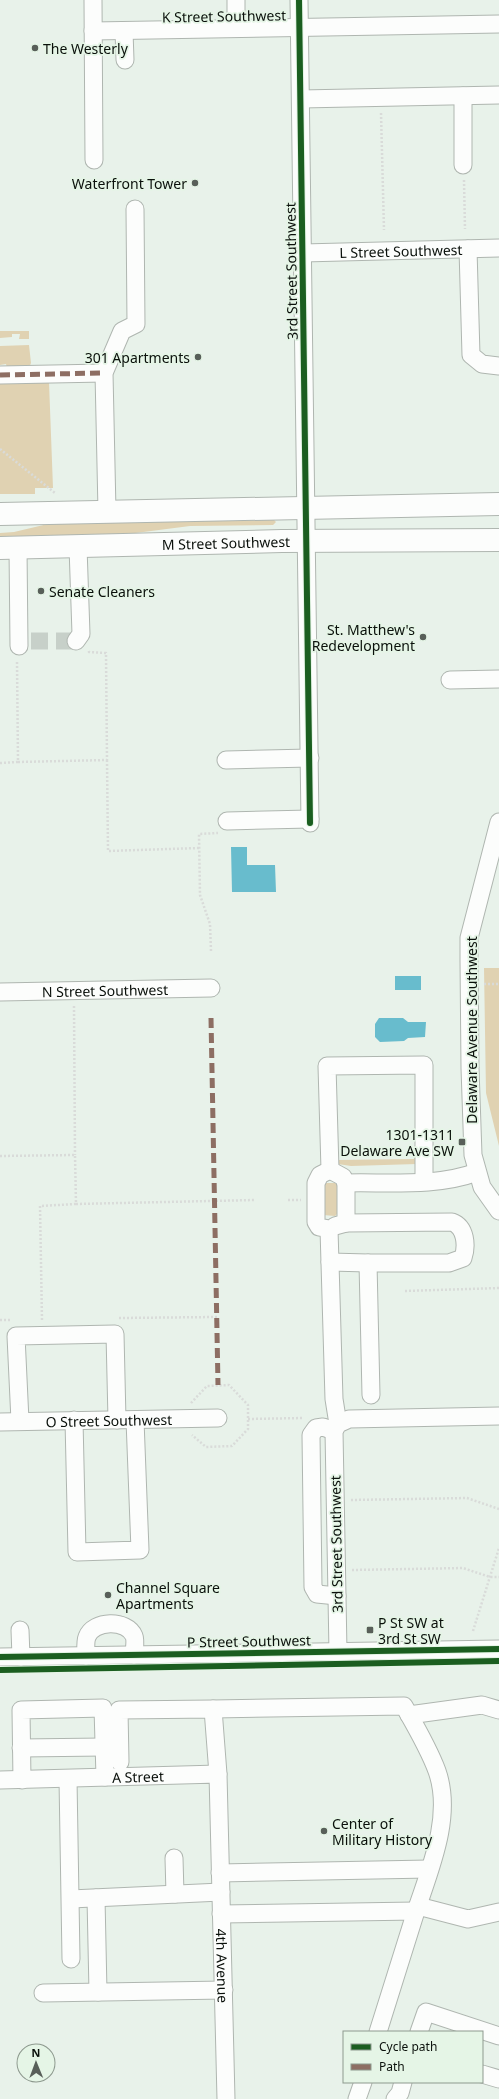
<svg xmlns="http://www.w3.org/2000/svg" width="499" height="2099" font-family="'Noto Sans',sans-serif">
  <rect width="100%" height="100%" fill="#e8f2ea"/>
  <!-- green -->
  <path fill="#e0d2b2" d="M 0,331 L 29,331 L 29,339 L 19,339 L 20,334 L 12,334 L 12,337 L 0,338 Z
    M 29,345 L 31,363 L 29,368 L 7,368 L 6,364 L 0,365 L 0,346 Z
    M 49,382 L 53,488 L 35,488 L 35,494 L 0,494 L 0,383 Z
    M 274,520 L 276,522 L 273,525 L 190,526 L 120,535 L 0,537 L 0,533 L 14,532 L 52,523 Z
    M 484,968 L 499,968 L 499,1146 L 486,1093 Z
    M 414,1146 L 416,1146 L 417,1164 L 351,1166 L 338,1164 L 338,1160 L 414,1159 Z
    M 326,1183 L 335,1183 L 338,1186 L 338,1213 L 335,1216 L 323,1215 L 324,1184 Z"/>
  <!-- water -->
  <path fill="#68bccd" d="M 231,847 L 247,847 L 247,865 L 275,865 L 276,892 L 232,892 Z
    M 395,976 L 421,976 L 421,990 L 395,990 Z
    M 379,1018 L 403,1018 L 408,1022 L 426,1022 L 425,1037 L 408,1038 L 404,1041 L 380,1042 L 375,1037 L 375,1024 Z"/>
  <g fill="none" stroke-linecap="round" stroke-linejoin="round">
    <!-- minor-tunnel -->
    <path stroke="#c7d0c9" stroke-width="17" stroke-dasharray="17 8" stroke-linecap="butt" d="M 31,641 L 76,641"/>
    <defs>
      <g id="minor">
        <path d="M 93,0 L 94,160"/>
        <path d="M 236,0 L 236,28"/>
        <path d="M 299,0 L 310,823"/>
        <path d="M 93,31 L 499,24"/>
        <path d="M 124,31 L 125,60"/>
        <path d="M 463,96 L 463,165"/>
        <path d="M 301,99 L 499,95"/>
        <path d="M 468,249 L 471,355 L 482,364 L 499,366"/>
        <path id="s1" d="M 303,253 L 499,248"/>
        <path d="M 0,375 L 104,373"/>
        <path d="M 107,511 L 104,373 L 122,331 L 136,324 L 135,209"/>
        <path d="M 18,548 L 19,646"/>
        <path d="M 76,641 L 81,634 L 78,547"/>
        <path d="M 450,680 L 499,679"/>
        <path d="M 226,760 L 310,758"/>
        <path d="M 227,821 L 310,819"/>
        <path d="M 499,822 L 469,938 L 469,960 L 470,1068 L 473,1155 L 482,1187 L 499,1211"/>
        <path id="s2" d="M 0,992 L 211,988"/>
        <path d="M 330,1170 L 343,1177 L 346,1183 C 389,1182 437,1187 477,1172"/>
        <path d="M 346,1223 L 452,1222 C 466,1227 467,1246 463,1258 L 449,1263 L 368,1263 L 371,1395"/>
        <path d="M 335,1226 L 346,1223 L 346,1183"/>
        <path d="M 330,1262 L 368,1263"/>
        <path d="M 74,1420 L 77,1552 L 140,1550 L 135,1420"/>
        <path d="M 20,1421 L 16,1336 L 115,1334 L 117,1420"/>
        <path id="s3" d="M 0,1422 L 218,1418"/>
        <path d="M 338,1424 L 334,1399 L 329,1229 L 319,1227 L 316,1222 L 316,1183 L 320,1175 L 330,1170 L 327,1066 L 424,1065 L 424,1181"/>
        <path d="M 334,1431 L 323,1427 L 316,1428 L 311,1435 L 313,1587 L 317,1594 L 337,1596"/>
        <path d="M 20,1630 L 21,1657"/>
        <path d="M 338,1652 L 334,1431 L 338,1424 L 349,1419 L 499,1416"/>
        <path d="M 86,1656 C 86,1650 85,1642 87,1637 C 93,1620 127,1619 134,1636 C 136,1641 134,1650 134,1655"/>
        <path d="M 0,1657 L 499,1649"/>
        <path d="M 213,1709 L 404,1706 C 416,1727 429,1749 437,1771 C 453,1816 430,1869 416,1911"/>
        <path d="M 409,1715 L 482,1705 L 499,1710"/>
        <path d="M 21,1748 L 104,1747"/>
        <path d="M 120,1762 L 119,1710 L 213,1709 L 218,1774"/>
        <path d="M 68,1779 L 71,1959"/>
        <path id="s4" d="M 0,1780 L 218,1774 L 226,2099"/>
        <path d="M 22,1780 L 21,1710 L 103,1708 L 105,1777"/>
        <path d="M 174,1858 L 175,1894"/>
        <path d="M 220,1873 L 429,1869"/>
        <path d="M 96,1898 L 98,1992"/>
        <path d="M 71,1899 L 221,1892"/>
        <path d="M 418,1906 L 468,1919 L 499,1912"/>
        <path d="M 221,1914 L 416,1911 L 378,2032"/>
        <path d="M 43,1993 L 224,1990"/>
        <path d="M 419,2032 L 426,2012 L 499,2036"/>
        <path d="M 482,2074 L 499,2079"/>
        <path d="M 357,2099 L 363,2082"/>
        <path d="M 395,2099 L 400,2093 L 403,2082"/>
      </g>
      <g id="major">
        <path d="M 0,514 L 499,504"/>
        <path id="s5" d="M 0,548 L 282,541 L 499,540"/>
      </g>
    </defs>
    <!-- minor casing -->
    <use href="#minor" stroke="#afb6b0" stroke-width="19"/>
    <!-- major casing -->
    <use href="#major" stroke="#afb6b0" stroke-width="24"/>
    <!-- path -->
    <path stroke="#d9dbd9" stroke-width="2.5" stroke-dasharray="2 2" stroke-linecap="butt" d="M 381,113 L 384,230
      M 464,180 L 465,229
      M 0,449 L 55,493
      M 107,760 L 108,851 L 199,848
      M 18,762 L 107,760 L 106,653 L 89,652 L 89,650
      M 0,763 L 18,762 L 17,661
      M 211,951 L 210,924 L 200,895 L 199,834 L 218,833
      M 484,984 L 499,984
      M 74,1006 L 75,1155
      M 0,1156 L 75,1155 L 76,1204 L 255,1200
      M 288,1200 L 301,1200
      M 405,1291 L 499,1288
      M 119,1318 L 217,1317
      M 0,1320 L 11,1320
      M 42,1320 L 40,1206 L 76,1204
      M 191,1403 L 207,1386 L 229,1385 L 248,1405 L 248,1429 L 232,1446 L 206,1447 L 192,1435
      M 248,1419 L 304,1418
      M 351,1500 L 467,1498 L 499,1509
      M 352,1570 L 463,1568 L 490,1577 L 499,1577
      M 473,1631 L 499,1548"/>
    <!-- minor -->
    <use href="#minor" stroke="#fcfdfc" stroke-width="17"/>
    <!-- major -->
    <use href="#major" stroke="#fcfdfc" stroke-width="22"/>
    <!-- quiet -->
    <path stroke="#8d6e63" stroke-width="5" stroke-dasharray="10 5" stroke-linecap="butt" d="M 0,375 L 104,373
      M 211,1018 L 218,1385"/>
    <defs>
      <path id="cycleway" d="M 299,0 L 310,823
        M 0,1657 L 499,1649
        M 0,1670 L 499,1661"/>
    </defs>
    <!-- cycleway casing -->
    <use href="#cycleway" stroke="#e5f5e6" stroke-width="8"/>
    <!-- cycleway -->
    <use href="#cycleway" stroke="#1b5e20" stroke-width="6"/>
  </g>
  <!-- markers -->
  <g fill="#585f59" stroke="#e5f5e6" stroke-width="1.5">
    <circle cx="35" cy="48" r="4"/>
    <circle cx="195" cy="183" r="4"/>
    <circle cx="198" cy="357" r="4"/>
    <circle cx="41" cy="591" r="4"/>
    <circle cx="423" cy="637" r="4"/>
    <rect x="458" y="1138" width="8" height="8" rx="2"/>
    <circle cx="108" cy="1595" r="4"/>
    <rect x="366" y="1626" width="8" height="8" rx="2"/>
    <circle cx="324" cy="1831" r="4"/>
  </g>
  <g text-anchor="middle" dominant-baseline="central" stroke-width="3.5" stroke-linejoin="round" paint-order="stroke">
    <!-- street labels -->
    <g font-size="14" fill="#0a100b" stroke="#e5f5e6">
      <text transform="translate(224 16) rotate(-1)">K Street Southwest</text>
      <text stroke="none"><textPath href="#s1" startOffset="98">L Street Southwest</textPath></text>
      <text transform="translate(291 271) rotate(-91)">3rd Street Southwest</text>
      <text stroke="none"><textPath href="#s5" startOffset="226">M Street Southwest</textPath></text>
      <text stroke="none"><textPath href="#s2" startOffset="105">N Street Southwest</textPath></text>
      <text transform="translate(471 1030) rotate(-90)">Delaware Avenue Southwest</text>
      <text stroke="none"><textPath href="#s3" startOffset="109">O Street Southwest</textPath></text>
      <text transform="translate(336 1544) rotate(-91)">3rd Street Southwest</text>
      <text transform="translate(249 1641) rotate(-1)">P Street Southwest</text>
      <text stroke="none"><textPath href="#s4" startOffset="138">A Street</textPath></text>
      <text stroke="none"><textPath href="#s4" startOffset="410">4th Avenue</textPath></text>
    </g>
    <!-- poi labels -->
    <g font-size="14" fill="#0a100b" stroke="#e5f5e6" text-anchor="start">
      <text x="43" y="48">The Westerly</text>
      <text x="187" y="183" text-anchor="end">Waterfront Tower</text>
      <text x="190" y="357" text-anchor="end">301 Apartments</text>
      <text x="49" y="591">Senate Cleaners</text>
      <text x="415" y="629" text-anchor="end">St. Matthew's<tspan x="415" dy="16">Redevelopment</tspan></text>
      <text x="454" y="1134" text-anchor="end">1301-1311<tspan x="454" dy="16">Delaware Ave SW</tspan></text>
      <text x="116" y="1587">Channel Square<tspan x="116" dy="16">Apartments</tspan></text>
      <text x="378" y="1622">P St SW at<tspan x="378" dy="16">3rd St SW</tspan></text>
      <text x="332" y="1823">Center of<tspan x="332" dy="16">Military History</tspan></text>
    </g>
  </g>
  <!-- legend -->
  <rect x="343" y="2031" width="140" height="52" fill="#e5f5e6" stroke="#8d998e"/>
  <rect x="351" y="2044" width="20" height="6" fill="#1b5e20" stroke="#8d998e"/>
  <text x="379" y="2051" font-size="12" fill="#0a100b">Cycle path</text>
  <rect x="351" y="2064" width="20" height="6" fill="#8d6e63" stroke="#8d998e"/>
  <text x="379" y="2071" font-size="12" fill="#0a100b">Path</text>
  <!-- north arrow -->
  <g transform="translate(36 2063) rotate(359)"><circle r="19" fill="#e5f5e6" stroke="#8d998e"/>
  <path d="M0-3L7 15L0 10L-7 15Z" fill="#585f59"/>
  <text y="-6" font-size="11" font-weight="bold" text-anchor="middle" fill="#0a100b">N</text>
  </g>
</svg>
